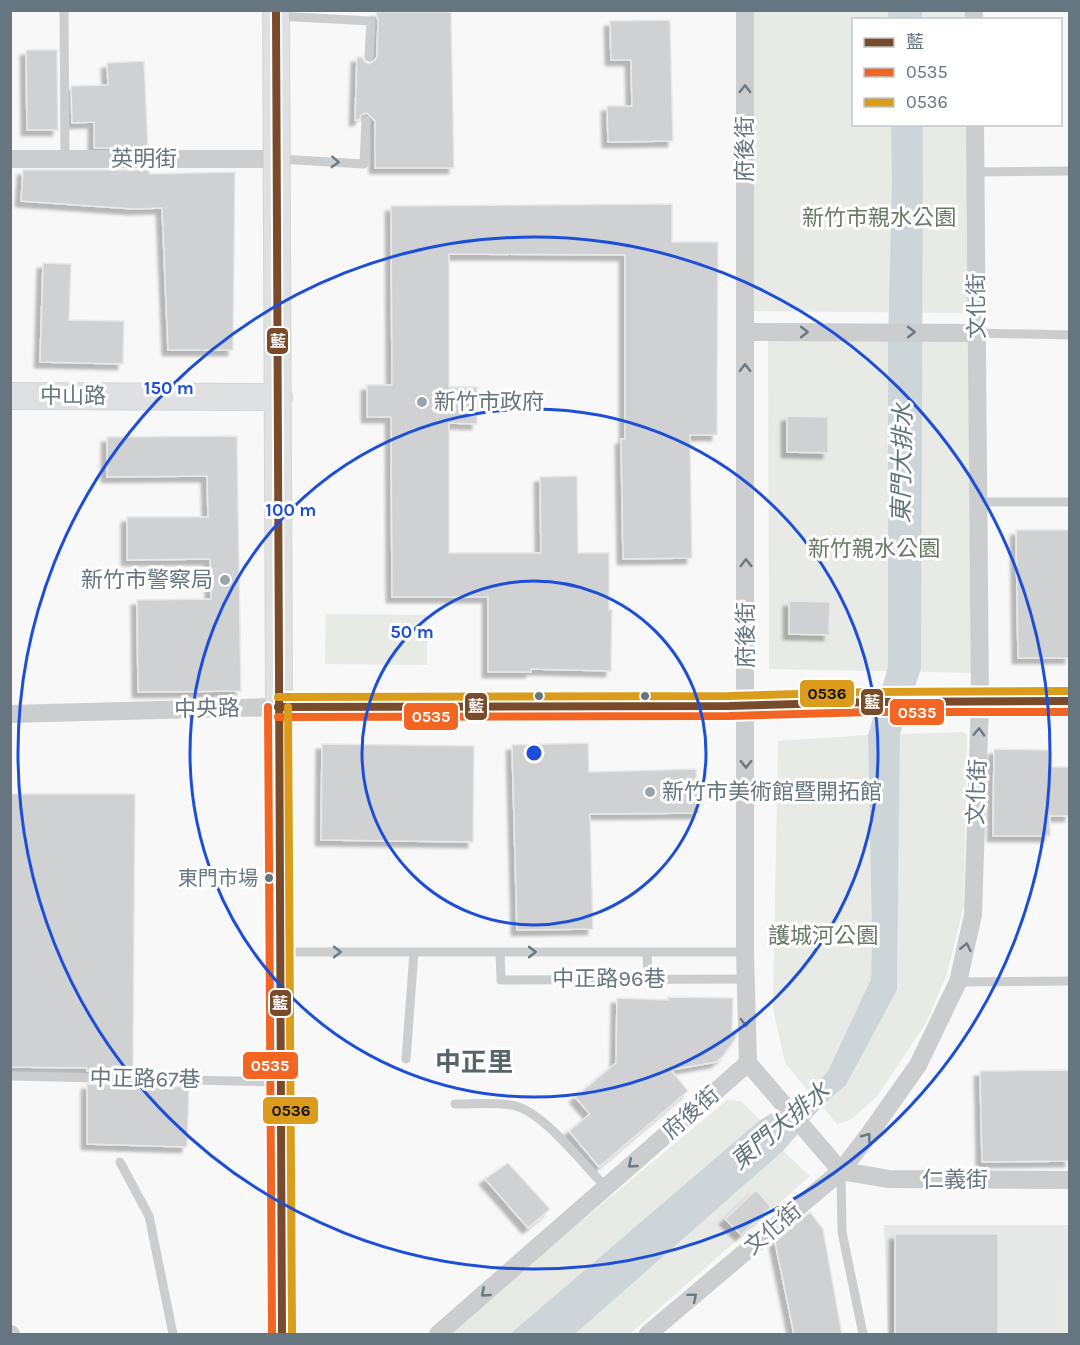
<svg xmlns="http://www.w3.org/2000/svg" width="1080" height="1345" font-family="Karla,'Noto Sans TC',sans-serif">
  <defs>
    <filter id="shadow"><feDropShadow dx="-5.5" dy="5.5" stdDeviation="1.5" flood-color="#0004"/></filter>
  </defs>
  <rect width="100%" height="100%" fill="#f8f8f8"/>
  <!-- built -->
  <path fill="#e7e8e8" d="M 884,1225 L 1069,1225 L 1069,1334 L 888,1334 Z"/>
  <!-- green -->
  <path fill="#e7eae5" d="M 745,11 L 974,11 L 974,19 L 854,20 L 854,124 L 975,125 L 977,313 L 745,311 Z
    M 977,336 L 980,673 L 769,669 L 768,341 Z
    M 326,614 L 427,615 L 427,665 L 325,664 Z
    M 962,732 L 967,735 L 964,905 L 947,974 L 926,1023 L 878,1095 L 852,1119 L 837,1124 L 822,1106 L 846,1085 L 897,990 L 900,734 Z
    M 868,735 L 872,937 L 871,979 L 828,1071 L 809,1092 L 785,1063 L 773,1008 L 778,741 Z
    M 727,1100 L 741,1101 L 760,1120 L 510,1334 L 446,1334 Z
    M 783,1151 L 810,1176 L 630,1334 L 575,1334 Z
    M 1069,1267 L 1069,1334 L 1055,1334 C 1051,1311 1053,1286 1069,1267 Z"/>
  <!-- water -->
  <path fill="#cdd5d8" d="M 888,11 L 922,11 L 922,19 L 888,19 Z
    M 891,125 L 923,125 L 921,668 L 900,734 L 897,990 L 846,1085 L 822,1106 L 783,1151 L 575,1334 L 510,1334 L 760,1120 L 809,1092 L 828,1071 L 871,979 L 872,937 L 868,735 L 888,667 L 888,346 L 892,183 Z"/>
  <!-- building -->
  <path fill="#cfd1d2" stroke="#e8e8e8" stroke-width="1.5" filter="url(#shadow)" d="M 376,12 L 451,12 L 454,168 L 375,168 L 375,121 L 367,113 L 362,114 L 359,120 L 355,120 L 357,57 L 362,57 L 365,62 L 369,64 L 374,61 L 377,57 L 378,21 Z
    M 670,20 L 673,141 L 608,142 L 607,106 L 632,106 L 631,60 L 611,60 L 610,21 Z
    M 26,50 L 57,50 L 58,130 L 27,130 Z
    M 144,61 L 148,148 L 94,148 L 94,122 L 72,123 L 71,86 L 108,85 L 107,63 Z
    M 23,170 L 149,170 L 149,174 L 235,172 L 233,350 L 168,350 L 162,208 L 134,209 L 21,201 Z
    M 672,204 L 672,242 L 718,242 L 717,435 L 690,435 L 692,558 L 623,559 L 621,439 L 625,439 L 625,255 L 449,254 L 449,387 L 477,387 L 477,424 L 449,423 L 449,553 L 541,553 L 540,477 L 577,476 L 578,553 L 609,553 L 609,610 L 612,610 L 611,671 L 531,669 L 531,672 L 488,672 L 488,597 L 392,597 L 391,417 L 367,417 L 367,385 L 392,385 L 391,206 Z
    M 43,263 L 71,264 L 69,320 L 124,321 L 123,364 L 40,362 Z
    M 787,416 L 828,417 L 828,453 L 787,452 Z
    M 237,436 L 241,691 L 138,692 L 137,600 L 211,599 L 210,559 L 127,560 L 127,517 L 208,517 L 207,476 L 107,477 L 107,437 Z
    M 1016,530 L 1070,530 L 1070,658 L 1018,658 Z
    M 789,601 L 830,602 L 829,635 L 789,634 Z
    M 588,743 L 589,772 L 696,769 L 699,813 L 590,814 L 593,929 L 517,930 L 512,745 Z
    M 322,744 L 474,746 L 473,842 L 321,840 Z
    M 994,749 L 1049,750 L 1049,767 L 1070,767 L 1070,816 L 1050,816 L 1050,836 L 993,836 Z
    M 10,794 L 135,794 L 133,1072 L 87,1071 L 87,1068 L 10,1067 Z
    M 668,997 L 733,998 L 732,1031 L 736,1031 L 736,1038 L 723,1056 L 716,1062 L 671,1070 L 688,1091 L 599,1167 L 569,1131 L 590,1114 L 575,1097 L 616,1063 L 617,998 L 668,1000 Z
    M 1070,1070 L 1070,1161 L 982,1162 L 980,1071 Z
    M 87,1084 L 189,1087 L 187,1147 L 87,1144 Z
    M 508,1163 L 550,1209 L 528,1228 L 485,1179 Z
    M 756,1190 L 771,1207 L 741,1235 L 725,1219 Z
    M 810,1212 L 823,1229 L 842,1335 L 794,1335 L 775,1242 Z
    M 895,1234 L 998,1234 L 998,1335 L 895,1335 Z"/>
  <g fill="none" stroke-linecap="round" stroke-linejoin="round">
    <defs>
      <path id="secondary" d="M 276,10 C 279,452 278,893 282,1334
        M 10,396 L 279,397
        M 278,707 L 729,706 L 870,702 L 1070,701"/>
    </defs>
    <!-- secondary casing -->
    <use href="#secondary" stroke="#d4d5d6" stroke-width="28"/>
    <!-- lane -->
    <path stroke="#cbcdce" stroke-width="9" d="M 64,10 L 65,159
      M 277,16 L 371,21 L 369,57
      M 279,159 L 364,164 L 366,120
      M 976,172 L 1070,171
      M 977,333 L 1070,335
      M 979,502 L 1070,502
      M 281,952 L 745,952
      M 500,952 L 501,980 L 745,979
      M 647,952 L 648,979
      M 958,982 L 1070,981
      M 406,1059 L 414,952
      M 10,1076 L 277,1082
      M 455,1104 C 473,1104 493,1102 511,1105 C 542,1109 583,1165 606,1187
      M 120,1162 L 149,1216 L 173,1334
      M 841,1171 L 842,1232 L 863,1334"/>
    <!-- street -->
    <path stroke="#cbcdce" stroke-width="18" d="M 974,10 L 974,20
      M 10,159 L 277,159
      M 745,332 L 977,333
      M 10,714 L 278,707
      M 748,1063 L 841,1171 L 889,1179 L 1070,1180
      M 10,1334 L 11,1334
      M 438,1334 L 748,1063 L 745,952 L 745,10
      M 648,1334 L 841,1171 L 870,1133 L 918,1065 L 958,982 L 973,915 L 980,701 L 975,124"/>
    <!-- secondary -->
    <use href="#secondary" stroke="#dfe0e1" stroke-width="26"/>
    <defs>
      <path id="bus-1" d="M 276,10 L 282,1334
        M 278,707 L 729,706 L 870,702 L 1070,701"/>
      <path id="bus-2" d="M 268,707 L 272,1334
        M 278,717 L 729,716 L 870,712 L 1070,712"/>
      <path id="bus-3" d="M 278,697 L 729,696 L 870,692 L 1070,691
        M 288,707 L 292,1334"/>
    </defs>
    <!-- bus-1 casing -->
    <use href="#bus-1" stroke="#fff" stroke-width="12"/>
    <!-- bus-2 casing -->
    <use href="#bus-2" stroke="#fff" stroke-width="12"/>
    <!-- bus-3 casing -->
    <use href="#bus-3" stroke="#fff" stroke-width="12"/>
    <!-- bus-1 -->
    <use href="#bus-1" stroke="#7a4b2a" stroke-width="8"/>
    <!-- bus-2 -->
    <use href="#bus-2" stroke="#f26522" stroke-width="8"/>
    <!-- bus-3 -->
    <use href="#bus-3" stroke="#da9c1a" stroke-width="8"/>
  </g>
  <!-- one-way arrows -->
  <defs><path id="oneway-chevron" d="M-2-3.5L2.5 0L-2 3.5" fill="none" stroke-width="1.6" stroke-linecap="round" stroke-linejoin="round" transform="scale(1.5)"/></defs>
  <g stroke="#6a7a85">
    <use href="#oneway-chevron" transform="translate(745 89) rotate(-90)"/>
    <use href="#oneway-chevron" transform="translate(335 162) rotate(3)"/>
    <use href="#oneway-chevron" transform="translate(804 332)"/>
    <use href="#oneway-chevron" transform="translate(911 332)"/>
    <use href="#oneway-chevron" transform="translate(745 368) rotate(-90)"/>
    <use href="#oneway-chevron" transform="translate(746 563) rotate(-90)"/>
    <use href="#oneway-chevron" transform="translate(979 732) rotate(-88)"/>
    <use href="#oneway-chevron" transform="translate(746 764) rotate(90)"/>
    <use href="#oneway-chevron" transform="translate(966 947) rotate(-78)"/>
    <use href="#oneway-chevron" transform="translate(337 952)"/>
    <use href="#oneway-chevron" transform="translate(532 952)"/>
    <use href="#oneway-chevron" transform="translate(746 1022) rotate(89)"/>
    <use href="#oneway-chevron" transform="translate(867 1137) rotate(-53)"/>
    <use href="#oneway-chevron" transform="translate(632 1164) rotate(139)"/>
    <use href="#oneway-chevron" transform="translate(485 1293) rotate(139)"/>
    <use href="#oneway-chevron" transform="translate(693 1297) rotate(-40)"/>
  </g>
  <!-- distance rings -->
  <g fill="none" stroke="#1d4ed8" stroke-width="3">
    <circle cx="534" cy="753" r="172"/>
    <circle cx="534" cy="753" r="344"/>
    <circle cx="534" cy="753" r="516"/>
  </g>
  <!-- markers -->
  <g fill="#98a4ab" stroke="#fff" stroke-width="2">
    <circle cx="422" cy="402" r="6"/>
    <circle cx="225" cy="580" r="6"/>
    <circle cx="650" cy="792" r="6"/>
  </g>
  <g fill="#657681" stroke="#fff" stroke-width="2">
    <circle cx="539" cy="696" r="5"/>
    <circle cx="645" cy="696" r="5"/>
    <circle cx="269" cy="878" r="5"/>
  </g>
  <g text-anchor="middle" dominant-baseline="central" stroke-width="6" stroke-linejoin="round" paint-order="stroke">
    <!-- bus labels -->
    <g font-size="20" fill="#657681" stroke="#fff" text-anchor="end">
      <text x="258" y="878">東門市場</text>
    </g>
    <!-- street labels -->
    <g font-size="22" fill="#657681" stroke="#fff">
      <text transform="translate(745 149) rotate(-90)">府後街</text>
      <text x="144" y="159">英明街</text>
      <text transform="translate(977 306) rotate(-91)">文化街</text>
      <text x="73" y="396">中山路</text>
      <text transform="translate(746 635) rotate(-90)">府後街</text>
      <text transform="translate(207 709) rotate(-1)">中央路</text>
      <text transform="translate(977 792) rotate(-88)">文化街</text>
      <text x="609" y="979">中正路96巷</text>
      <text transform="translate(145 1079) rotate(1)">中正路67巷</text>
      <text transform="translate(691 1113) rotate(-41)">府後街</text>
      <text x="955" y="1180">仁義街</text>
      <text transform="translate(773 1229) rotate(-40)">文化街</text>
    </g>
    <!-- park labels -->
    <g font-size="22" fill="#687964" stroke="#fff">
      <text x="879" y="218">新竹市親水公園</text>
      <text x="874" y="549">新竹親水公園</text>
      <text x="823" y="936">護城河公園</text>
    </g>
    <!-- poi labels -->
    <g font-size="22" fill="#657681" stroke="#fff" text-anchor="start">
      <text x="434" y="402">新竹市政府</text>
      <text x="213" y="580" text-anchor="end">新竹市警察局</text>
      <text x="662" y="792">新竹市美術館暨開拓館</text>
    </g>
    <!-- water labels -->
    <g font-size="24" font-style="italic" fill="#60747b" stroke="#fff">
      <text transform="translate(902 463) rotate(-89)">東門大排水</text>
      <text transform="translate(780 1126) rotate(-40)">東門大排水</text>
    </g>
    <!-- quarter labels -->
    <g font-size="26" font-weight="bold" fill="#57646c" stroke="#fff">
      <text x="474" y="1062">中正里</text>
    </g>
  </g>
  <circle cx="534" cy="753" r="9" fill="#1d4ed8" stroke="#fff" stroke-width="3"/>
  <g font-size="18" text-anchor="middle" font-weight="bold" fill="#1d4ed8" stroke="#fff" stroke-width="6" stroke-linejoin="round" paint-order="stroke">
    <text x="169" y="394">150 m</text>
    <text x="291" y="516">100 m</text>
    <text x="412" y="638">50 m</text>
  </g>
  <g stroke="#fff" stroke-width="2">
    <rect x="266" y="327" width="23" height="28" rx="6" fill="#7a4b2a"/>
    <rect x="799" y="679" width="56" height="29" rx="6" fill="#da9c1a"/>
    <rect x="860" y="688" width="24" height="28" rx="6" fill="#7a4b2a"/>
    <rect x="464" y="692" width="24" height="29" rx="6" fill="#7a4b2a"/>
    <rect x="889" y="698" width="56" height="28" rx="6" fill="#f26522"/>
    <rect x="403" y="702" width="56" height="29" rx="6" fill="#f26522"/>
    <rect x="269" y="989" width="23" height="28" rx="6" fill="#7a4b2a"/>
    <rect x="242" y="1051" width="57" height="29" rx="6" fill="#f26522"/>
    <rect x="262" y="1096" width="57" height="29" rx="6" fill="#da9c1a"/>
  </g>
  <g font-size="16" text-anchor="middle" font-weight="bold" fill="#fff">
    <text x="278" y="347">藍</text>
    <text x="872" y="708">藍</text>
    <text x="476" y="712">藍</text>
    <text x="917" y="718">0535</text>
    <text x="431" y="722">0535</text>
    <text x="280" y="1009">藍</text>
    <text x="270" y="1071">0535</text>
  </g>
  <g font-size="16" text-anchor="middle" font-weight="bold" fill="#111">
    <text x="827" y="699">0536</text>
    <text x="291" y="1116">0536</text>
  </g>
  <!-- border -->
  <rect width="1080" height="1345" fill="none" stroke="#657681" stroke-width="24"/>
  <!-- legend -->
  <rect x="852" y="18" width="210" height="108" fill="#ffffff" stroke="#c1c8cd" stroke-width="1.5"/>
  <rect x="864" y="38" width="30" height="9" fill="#7a4b2a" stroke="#c1c8cd" stroke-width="1.5"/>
  <text x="906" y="48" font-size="18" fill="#657681">藍</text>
  <rect x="864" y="68" width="30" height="9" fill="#f26522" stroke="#c1c8cd" stroke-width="1.5"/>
  <text x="906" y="78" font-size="18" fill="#657681">0535</text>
  <rect x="864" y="98" width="30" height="9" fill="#da9c1a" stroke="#c1c8cd" stroke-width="1.5"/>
  <text x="906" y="108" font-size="18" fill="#657681">0536</text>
</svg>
